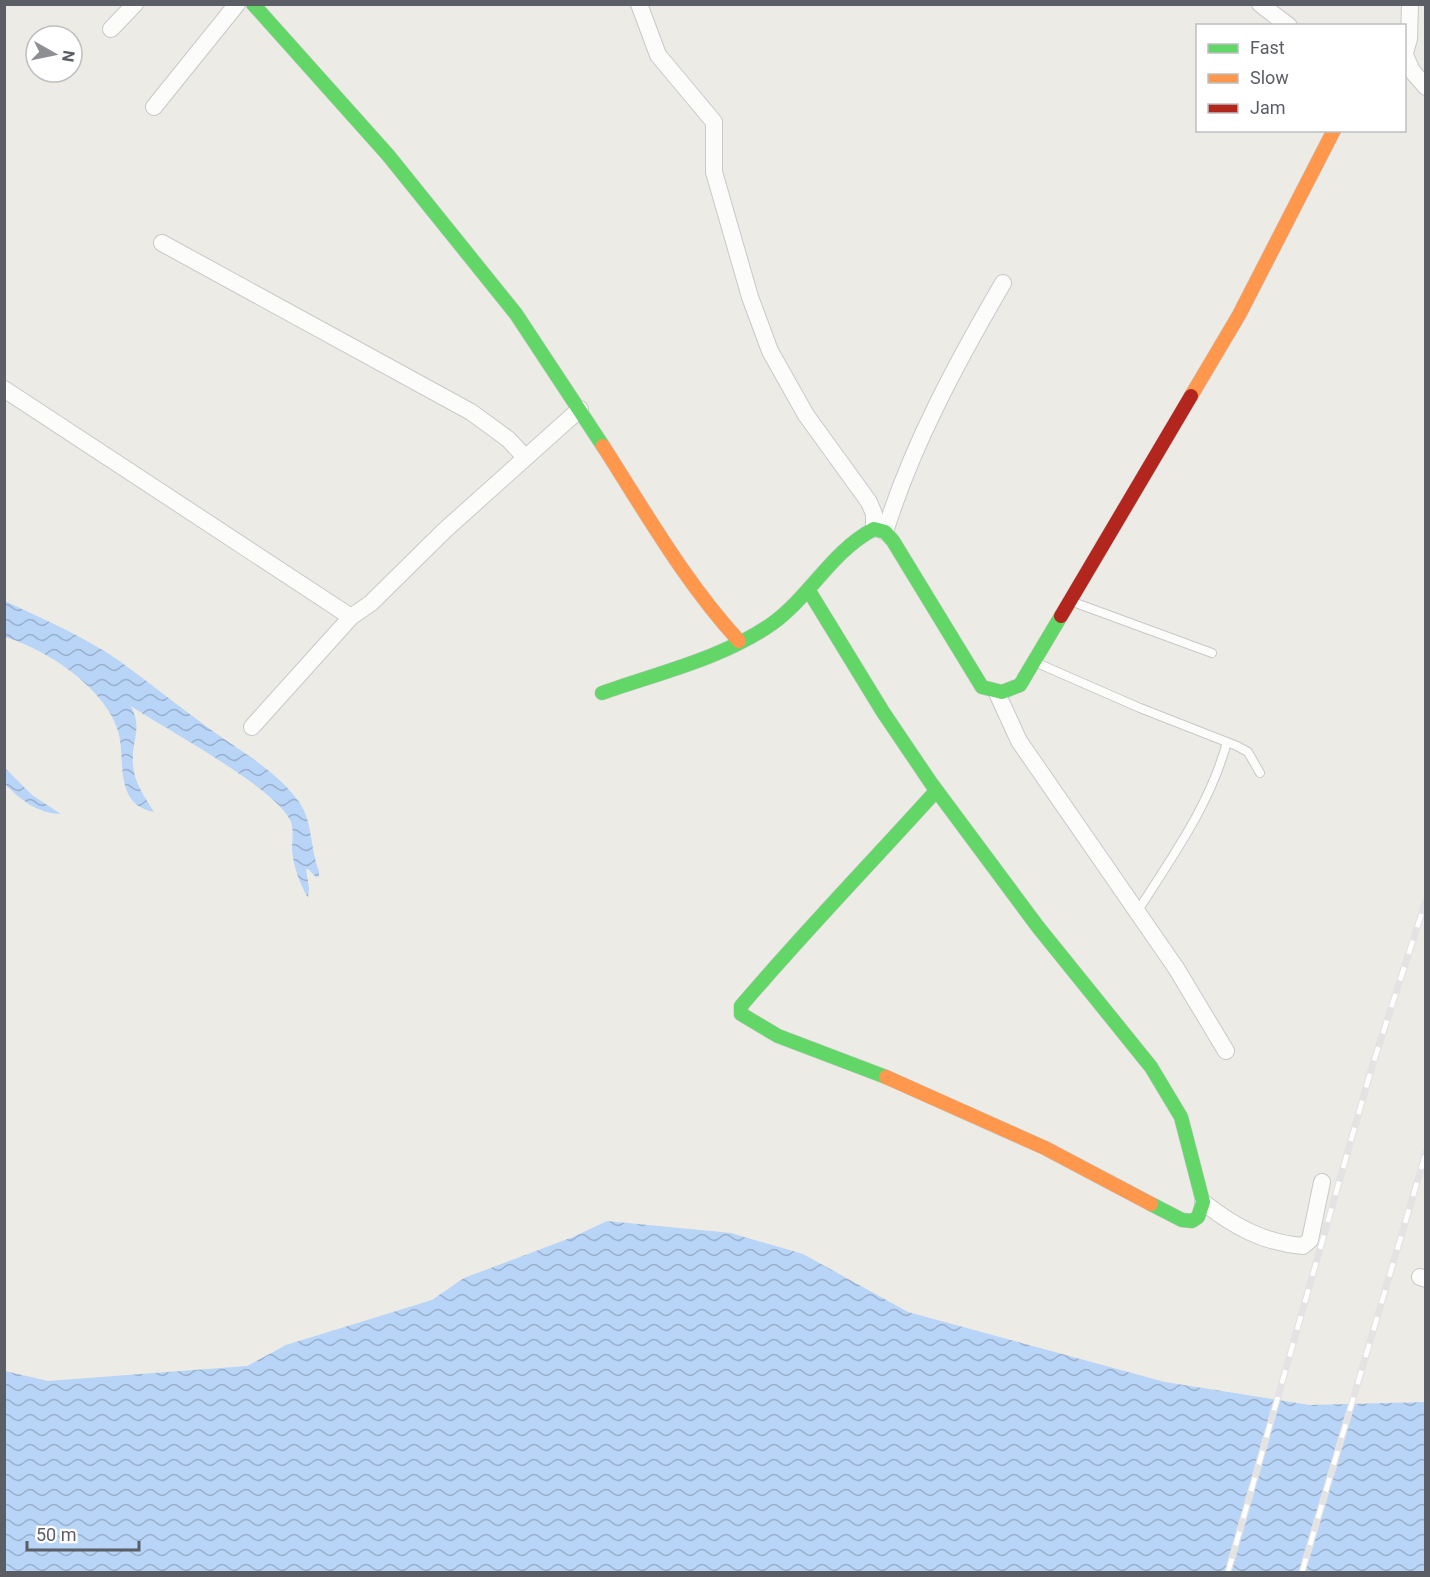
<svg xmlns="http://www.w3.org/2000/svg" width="1430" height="1577" font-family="Roboto,sans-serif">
  <defs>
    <pattern id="water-waves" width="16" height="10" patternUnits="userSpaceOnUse" patternTransform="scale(1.5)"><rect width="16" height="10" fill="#b8d4f7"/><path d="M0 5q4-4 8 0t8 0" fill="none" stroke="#99afcc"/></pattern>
  </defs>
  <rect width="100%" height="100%" fill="#ecebe5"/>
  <!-- water -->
  <path fill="url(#water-waves)" d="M 5,601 C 43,619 83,636 118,660 C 149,682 179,707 210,729 C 240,751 277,771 299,802 C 313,821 310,849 319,871 L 319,876 L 316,877 L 308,869 L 306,869 L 309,888 L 308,898 C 299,882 294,868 292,850 C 292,841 294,830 291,822 C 277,788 165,729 131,706 C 143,730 131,740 133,765 C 134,783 145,797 154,812 C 117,805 124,768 120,740 C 119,731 114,719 108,710 C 87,677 42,648 5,637 Z
    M 5,768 L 32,795 L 61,814 C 39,814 19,799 5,784 Z
    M 607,1221 L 731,1233 L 803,1254 L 908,1312 L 1165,1382 L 1310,1405 L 1425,1402 L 1425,1572 L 5,1572 L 5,1371 L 48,1381 L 247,1366 L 286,1345 L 432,1300 L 464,1278 L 573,1237 Z"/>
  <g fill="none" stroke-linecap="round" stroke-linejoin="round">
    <defs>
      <path id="lane" d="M 1073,602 L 1212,653
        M 1037,663 L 1140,708 L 1237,746 L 1248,752 L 1260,773
        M 1137,912 C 1172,857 1210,805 1227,742"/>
      <path id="street" d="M 639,4 L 658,55 L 714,122 L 714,172 L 750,297 L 770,351 L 806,415 L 869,502 L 874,514 L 874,529
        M 1260,4 L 1289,26
        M 111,29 L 135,4
        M 1405,55 L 1412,71 L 1426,87
        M 1404,56 L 1409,39 L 1410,4
        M 154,107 L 237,4
        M 162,243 L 471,412 L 508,439 L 525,457
        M 4,389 L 351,617 L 371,603 L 445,530 L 580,409
        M 885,532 C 912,445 957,362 1003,283
        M 997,693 L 1019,741 L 1176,968 L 1226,1051
        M 252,727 L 351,617
        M 1203,1202 C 1233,1226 1264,1243 1303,1246 L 1310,1240 L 1322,1182
        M 1420,1277 L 1426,1279"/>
      <path id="fast" d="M 253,4 L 388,155 L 516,314 L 603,446
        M 809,591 L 883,712 L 931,783 L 1038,927 L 1151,1067 L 1181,1117 L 1203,1202 L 1198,1217 L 1192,1221 L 1182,1220 L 1151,1204
        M 602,693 C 658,673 724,658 773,623 C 810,596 832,551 874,529 L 885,532 L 893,541 L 982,687 L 1002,692 L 1020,685 L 1061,616
        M 886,1077 L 778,1036 L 741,1014 L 741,1006 C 804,932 871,863 936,791"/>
      <path id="slow" d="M 1191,396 L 1239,315 L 1334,130
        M 603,446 C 646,513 685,582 739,641
        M 886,1077 L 1045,1148 L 1151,1204"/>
      <path id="jam" d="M 1061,616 L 1191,396"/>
    </defs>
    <!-- lane casing -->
    <use href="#lane" stroke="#c8c9c8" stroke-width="10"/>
    <!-- street casing -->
    <use href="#street" stroke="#c8c9c8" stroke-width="18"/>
    <!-- fast casing -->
    <use href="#fast" stroke="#c8c8c8" stroke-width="15"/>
    <!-- slow casing -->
    <use href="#slow" stroke="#c8c8c8" stroke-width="15"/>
    <!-- jam casing -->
    <use href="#jam" stroke="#c8c8c8" stroke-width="15"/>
    <!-- lane -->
    <use href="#lane" stroke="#fcfcfb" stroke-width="8"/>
    <!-- street -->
    <use href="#street" stroke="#fcfcfb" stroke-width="16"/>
    <!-- fast -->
    <use href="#fast" stroke="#63d668" stroke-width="14"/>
    <!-- slow -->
    <use href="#slow" stroke="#ff974d" stroke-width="14"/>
    <!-- jam -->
    <use href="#jam" stroke="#b3261e" stroke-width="14"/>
    <defs>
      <path id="rail" d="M 1228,1572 L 1371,1070 L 1426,900
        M 1302,1572 L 1426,1152"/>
    </defs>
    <!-- rail casing -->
    <use href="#rail" stroke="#e4e3e3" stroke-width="7"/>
    <!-- rail -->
    <use href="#rail" stroke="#fff" stroke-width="4.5" stroke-dasharray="14" stroke-linecap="butt"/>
  </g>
  <!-- border -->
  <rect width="1430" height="1577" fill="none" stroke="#5b5e65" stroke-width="12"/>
  <!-- legend -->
  <rect x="1196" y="24" width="210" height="108" fill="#ffffff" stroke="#bdbfc1" stroke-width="1.5"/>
  <rect x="1208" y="44" width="30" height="9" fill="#63d668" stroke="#bdbfc1" stroke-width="1.5"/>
  <text x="1250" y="54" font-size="18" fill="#5b5e65">Fast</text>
  <rect x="1208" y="74" width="30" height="9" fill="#ff974d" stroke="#bdbfc1" stroke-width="1.5"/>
  <text x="1250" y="84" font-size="18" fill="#5b5e65">Slow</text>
  <rect x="1208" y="104" width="30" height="9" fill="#b3261e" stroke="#bdbfc1" stroke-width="1.5"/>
  <text x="1250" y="114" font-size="18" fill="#5b5e65">Jam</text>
  <!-- north arrow -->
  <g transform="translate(54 54) rotate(99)"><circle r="28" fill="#ffffff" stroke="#bdbfc1" stroke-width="1.5"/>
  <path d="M0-4.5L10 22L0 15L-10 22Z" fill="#8e8f92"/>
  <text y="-9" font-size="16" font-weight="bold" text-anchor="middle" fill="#5b5e65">N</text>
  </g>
  <!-- scale -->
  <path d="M27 1541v9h112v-9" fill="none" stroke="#5b5e65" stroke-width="3"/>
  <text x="36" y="1541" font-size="18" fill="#5b5e65" stroke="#ffffff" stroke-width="4.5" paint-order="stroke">50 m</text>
</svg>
